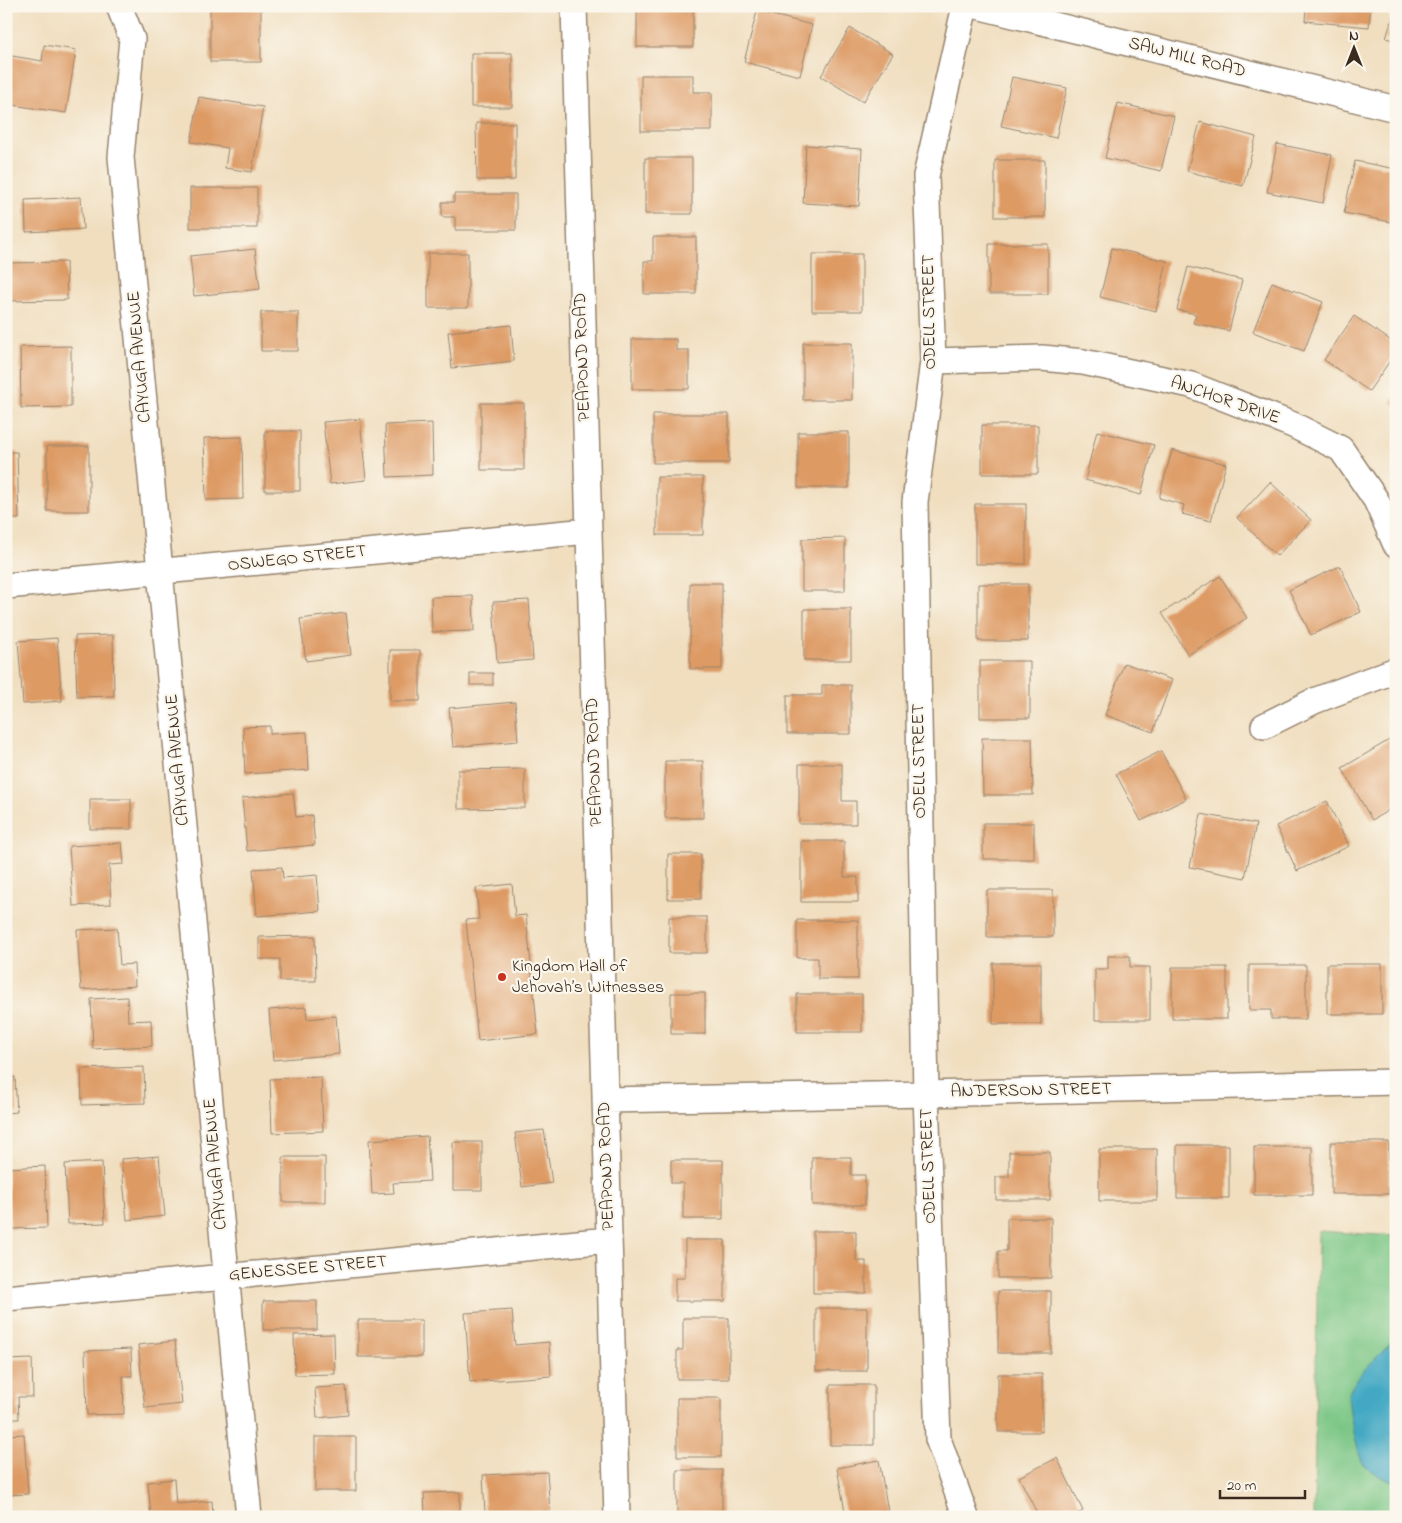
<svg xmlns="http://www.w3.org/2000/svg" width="1402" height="1523" font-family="'Indie Flower',sans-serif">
  <rect width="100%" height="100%" fill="#fbf7ec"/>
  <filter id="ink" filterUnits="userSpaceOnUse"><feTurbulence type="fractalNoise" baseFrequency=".02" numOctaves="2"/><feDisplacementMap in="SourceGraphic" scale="10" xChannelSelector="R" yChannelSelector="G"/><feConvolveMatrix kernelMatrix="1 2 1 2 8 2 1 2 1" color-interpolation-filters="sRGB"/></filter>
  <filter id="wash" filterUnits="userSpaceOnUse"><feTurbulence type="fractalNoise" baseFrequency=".0096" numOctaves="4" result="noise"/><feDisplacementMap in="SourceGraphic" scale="20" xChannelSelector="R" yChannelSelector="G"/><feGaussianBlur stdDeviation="1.12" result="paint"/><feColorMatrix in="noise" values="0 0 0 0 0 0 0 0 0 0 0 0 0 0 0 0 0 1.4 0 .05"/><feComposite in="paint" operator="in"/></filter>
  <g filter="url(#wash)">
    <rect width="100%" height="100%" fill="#f0debf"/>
    <!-- green -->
    <path fill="#7ac685" stroke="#5a7852" d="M 1318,1231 L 1396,1236 L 1396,1517 L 1314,1517 Z"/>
    <!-- water -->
    <path fill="#43a8c3" stroke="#3f6970" d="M 1396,1338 L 1396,1482 C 1384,1480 1372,1473 1363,1463 C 1358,1457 1346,1400 1349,1393 C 1359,1370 1380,1356 1396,1338 Z"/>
    <g id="blocks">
      <!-- building -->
      <path fill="#dd9a64" d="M 210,6 L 261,6 L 261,62 L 210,62 Z
        M 637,6 L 693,6 L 693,47 L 637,47 Z
        M 1306,6 L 1371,6 L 1369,27 L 1305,21 Z
        M 1396,7 L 1396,41 L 1386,38 Z
        M 757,11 L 812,25 L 800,76 L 744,62 Z
        M 850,28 L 893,54 L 863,102 L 821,76 Z
        M 44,45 L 76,50 L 66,113 L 6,104 L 6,55 L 42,61 Z
        M 471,53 L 512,53 L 512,107 L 471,107 Z
        M 641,75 L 693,75 L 693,92 L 712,92 L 712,131 L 641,131 Z
        M 1012,77 L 1067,88 L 1056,138 L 1001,126 Z
        M 199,97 L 263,107 L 252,172 L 225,168 L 228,148 L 191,142 Z
        M 1118,103 L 1174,116 L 1161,171 L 1105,158 Z
        M 1200,122 L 1256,137 L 1243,186 L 1187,171 Z
        M 476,123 L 515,123 L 515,180 L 477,180 Z
        M 1277,144 L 1332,155 L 1323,203 L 1267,192 Z
        M 806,145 L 862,149 L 859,206 L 803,203 Z
        M 645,158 L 692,158 L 692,214 L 645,214 Z
        M 995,160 L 1045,160 L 1045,217 L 995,217 Z
        M 1355,161 L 1396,169 L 1396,223 L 1344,213 Z
        M 190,188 L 257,188 L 257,228 L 190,228 Z
        M 454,194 L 516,194 L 516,230 L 455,230 L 455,217 L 442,217 L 442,202 L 454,202 Z
        M 81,197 L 83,229 L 26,232 L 25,200 Z
        M 653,237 L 696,237 L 696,294 L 644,294 L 644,261 L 653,261 Z
        M 989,244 L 1048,244 L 1048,294 L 989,294 Z
        M 1112,248 L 1167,261 L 1156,311 L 1100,297 Z
        M 255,249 L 260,289 L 194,296 L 190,256 Z
        M 428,253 L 468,253 L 468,308 L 428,308 Z
        M 812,254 L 862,254 L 862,311 L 812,311 Z
        M 66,262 L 67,300 L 6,301 L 6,263 Z
        M 1188,267 L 1242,280 L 1229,331 L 1193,323 L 1196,314 L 1177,310 Z
        M 1272,282 L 1323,302 L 1304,351 L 1253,332 Z
        M 261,312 L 298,312 L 298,351 L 261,351 Z
        M 1354,316 L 1396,344 L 1396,352 L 1369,391 L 1324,360 Z
        M 511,325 L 514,361 L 452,368 L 448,332 Z
        M 632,339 L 676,339 L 676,350 L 689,350 L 689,389 L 632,389 Z
        M 803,343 L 852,343 L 852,400 L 803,400 Z
        M 71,346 L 71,407 L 21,408 L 20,347 Z
        M 1396,397 L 1396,407 L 1391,401 Z
        M 481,403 L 524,403 L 524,470 L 481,470 Z
        M 653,414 L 729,414 L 729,463 L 653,463 Z
        M 360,419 L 366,480 L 330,484 L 323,422 Z
        M 432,423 L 433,475 L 387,477 L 385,425 Z
        M 982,425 L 1038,425 L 1038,474 L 982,474 Z
        M 265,431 L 300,431 L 300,491 L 265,491 Z
        M 1097,431 L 1154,445 L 1141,495 L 1085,480 Z
        M 798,432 L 849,432 L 849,488 L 798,488 Z
        M 242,437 L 243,499 L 206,500 L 204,438 Z
        M 47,446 L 89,446 L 89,511 L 47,511 Z
        M 1172,450 L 1226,464 L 1211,521 L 1182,514 L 1184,505 L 1159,498 Z
        M 6,452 L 17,452 L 19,519 L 6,519 Z
        M 657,477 L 703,477 L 703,535 L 657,535 Z
        M 1270,482 L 1311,520 L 1277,556 L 1237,518 Z
        M 975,504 L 1026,504 L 1026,564 L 975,564 Z
        M 845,538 L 845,591 L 802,591 L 802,539 Z
        M 1340,566 L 1361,612 L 1311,635 L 1289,590 Z
        M 1220,576 L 1247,618 L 1188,655 L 1162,613 Z
        M 690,583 L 722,583 L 722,669 L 690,669 Z
        M 978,584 L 1028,584 L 1028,641 L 978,641 Z
        M 473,596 L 474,631 L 432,632 L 431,597 Z
        M 529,600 L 533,660 L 497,663 L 493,602 Z
        M 804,609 L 851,609 L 851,660 L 804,660 Z
        M 346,613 L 351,655 L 306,661 L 300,619 Z
        M 113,635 L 114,696 L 77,697 L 75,636 Z
        M 57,638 L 62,701 L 23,704 L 18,641 Z
        M 390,650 L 420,650 L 420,701 L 390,701 Z
        M 980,661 L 1030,661 L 1030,718 L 980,718 Z
        M 1124,663 L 1172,680 L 1153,732 L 1105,715 Z
        M 470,673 L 493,673 L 493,685 L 470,685 Z
        M 822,685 L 851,685 L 851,734 L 787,734 L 787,695 L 822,695 Z
        M 515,702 L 518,741 L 453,747 L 449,708 Z
        M 270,726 L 270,734 L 307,732 L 309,770 L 245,774 L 243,727 Z
        M 1396,736 L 1396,806 L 1372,820 L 1342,768 Z
        M 982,738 L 1032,738 L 1033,795 L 983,795 Z
        M 1161,751 L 1186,799 L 1141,821 L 1116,774 Z
        M 665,761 L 703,761 L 703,818 L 665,818 Z
        M 799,764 L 842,764 L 842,801 L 856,801 L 856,824 L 799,824 Z
        M 525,769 L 525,808 L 458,809 L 458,770 Z
        M 293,793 L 296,817 L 312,815 L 315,845 L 247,851 L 242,798 Z
        M 90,799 L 131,799 L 131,829 L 90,829 Z
        M 1327,801 L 1349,846 L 1297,871 L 1276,826 Z
        M 1201,814 L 1256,824 L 1245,878 L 1190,867 Z
        M 983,823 L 1034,823 L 1034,859 L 983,859 Z
        M 801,841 L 844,841 L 844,877 L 858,877 L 858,902 L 801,902 Z
        M 122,843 L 124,864 L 109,865 L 111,904 L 73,906 L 69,846 Z
        M 668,854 L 701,854 L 701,899 L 668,899 Z
        M 282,867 L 283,878 L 317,875 L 320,911 L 257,916 L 253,869 Z
        M 512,884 L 515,916 L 526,915 L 538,1034 L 478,1041 L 466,920 L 479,919 L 476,888 Z
        M 987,890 L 1053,890 L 1053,937 L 987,937 Z
        M 669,917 L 707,917 L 707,953 L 669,953 Z
        M 797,920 L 858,920 L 858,979 L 818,979 L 818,958 L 797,958 Z
        M 117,928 L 120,965 L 134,964 L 135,986 L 81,990 L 77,930 Z
        M 315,936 L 316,981 L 280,981 L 280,959 L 259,959 L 259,937 Z
        M 1108,956 L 1130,956 L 1130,967 L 1150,967 L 1150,1020 L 1095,1020 L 1095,969 L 1108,969 Z
        M 993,963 L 1041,963 L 1041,1024 L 993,1024 Z
        M 1327,964 L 1382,964 L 1382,1014 L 1327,1014 Z
        M 1249,965 L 1306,965 L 1306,1019 L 1271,1019 L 1271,1010 L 1249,1010 Z
        M 1172,967 L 1227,967 L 1227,1019 L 1172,1019 Z
        M 671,993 L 705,993 L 705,1034 L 671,1034 Z
        M 797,994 L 862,994 L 862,1032 L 797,1032 Z
        M 127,997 L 128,1021 L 151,1020 L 152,1046 L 93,1049 L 91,999 Z
        M 306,1007 L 307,1019 L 336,1016 L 339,1054 L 273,1060 L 269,1010 Z
        M 144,1067 L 145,1103 L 82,1105 L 81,1069 Z
        M 15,1077 L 17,1112 L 6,1113 L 6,1078 Z
        M 321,1077 L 323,1131 L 272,1133 L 270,1079 Z
        M 544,1130 L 552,1183 L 522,1187 L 515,1133 Z
        M 427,1136 L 430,1181 L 393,1183 L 394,1193 L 372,1194 L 369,1140 Z
        M 453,1142 L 482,1142 L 482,1190 L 453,1190 Z
        M 1331,1142 L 1389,1142 L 1389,1194 L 1331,1194 Z
        M 1177,1145 L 1229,1145 L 1229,1198 L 1177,1198 Z
        M 1254,1147 L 1312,1147 L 1312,1195 L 1254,1195 Z
        M 1099,1149 L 1157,1149 L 1157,1201 L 1099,1201 Z
        M 1009,1152 L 1050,1152 L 1050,1200 L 996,1200 L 996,1177 L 1009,1177 Z
        M 159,1156 L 165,1216 L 127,1220 L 121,1159 Z
        M 283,1157 L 325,1157 L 325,1202 L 283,1202 Z
        M 812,1157 L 851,1157 L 851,1175 L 865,1175 L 865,1205 L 812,1205 Z
        M 671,1160 L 723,1160 L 723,1219 L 683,1219 L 683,1183 L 671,1183 Z
        M 102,1162 L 105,1223 L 68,1224 L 65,1164 Z
        M 45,1166 L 47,1228 L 10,1229 L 7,1168 Z
        M 1007,1218 L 1051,1218 L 1051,1278 L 998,1278 L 998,1251 L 1007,1251 Z
        M 813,1231 L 856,1231 L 856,1261 L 866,1261 L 866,1293 L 813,1293 Z
        M 685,1240 L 725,1240 L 725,1301 L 675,1301 L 675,1278 L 685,1278 Z
        M 998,1291 L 1051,1291 L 1051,1353 L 998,1353 Z
        M 263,1301 L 317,1301 L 317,1330 L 263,1330 Z
        M 816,1308 L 867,1308 L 867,1371 L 816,1371 Z
        M 512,1310 L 515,1345 L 549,1342 L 551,1376 L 470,1382 L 465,1313 Z
        M 683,1318 L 729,1318 L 729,1379 L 677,1379 L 677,1350 L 683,1350 Z
        M 358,1320 L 422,1320 L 422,1357 L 358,1357 Z
        M 334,1334 L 335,1374 L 295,1375 L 294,1335 Z
        M 175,1341 L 182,1404 L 145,1408 L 138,1345 Z
        M 131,1349 L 132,1376 L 123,1376 L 124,1414 L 87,1415 L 85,1351 Z
        M 32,1359 L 33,1397 L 18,1397 L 19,1419 L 6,1419 L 6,1360 Z
        M 998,1374 L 1042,1374 L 1042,1432 L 998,1432 Z
        M 830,1385 L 874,1385 L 874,1445 L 830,1445 Z
        M 346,1386 L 348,1415 L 317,1418 L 315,1388 Z
        M 677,1398 L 721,1398 L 721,1457 L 677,1457 Z
        M 24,1434 L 28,1494 L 6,1495 L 6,1435 Z
        M 315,1437 L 356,1437 L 356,1491 L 315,1491 Z
        M 1057,1458 L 1083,1511 L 1071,1517 L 1039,1517 L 1019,1477 Z
        M 879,1460 L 889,1517 L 846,1517 L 837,1468 Z
        M 677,1470 L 722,1470 L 722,1517 L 677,1517 Z
        M 547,1472 L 550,1511 L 485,1514 L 483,1475 Z
        M 174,1479 L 176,1504 L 212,1501 L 213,1517 L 151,1517 L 148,1482 Z
        M 460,1492 L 460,1517 L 425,1517 L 424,1493 Z
        M 6,1514 L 30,1514 L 30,1517 L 6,1517 Z"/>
    </g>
  </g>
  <g filter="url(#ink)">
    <use href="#blocks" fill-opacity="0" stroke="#96846e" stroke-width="1"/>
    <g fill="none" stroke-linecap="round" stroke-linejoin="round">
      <defs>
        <path id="street" d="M 119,6 L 132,39 L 121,157 L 249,1517
          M 574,6 L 617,1517
          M 965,6 L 926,176 L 933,361 L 915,502 L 926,1094 L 938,1439 L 966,1517
          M 977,6 L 1396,109
          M 933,361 L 1042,358 L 1083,362 L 1191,385 L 1293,425 L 1341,449 L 1376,500 L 1396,545
          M 6,586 L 588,531
          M 1264,726 L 1314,701 L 1396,670
          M 605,1100 L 926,1094 L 1396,1082
          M 6,1298 L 609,1240"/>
      </defs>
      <!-- street casing -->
      <use href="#street" stroke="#96846e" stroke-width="28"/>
      <!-- street -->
      <use href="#street" stroke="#fff" stroke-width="25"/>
    </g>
  </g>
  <!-- markers -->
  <circle fill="#c8321e" stroke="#fbf7ec" stroke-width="2" cx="502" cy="977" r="5"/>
  <g text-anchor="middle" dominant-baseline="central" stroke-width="4.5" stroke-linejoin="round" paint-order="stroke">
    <!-- street labels -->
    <g font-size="18" fill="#3b2a1e" stroke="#fbf7ec">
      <text transform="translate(1187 58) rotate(14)">SAW MILL ROAD</text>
      <text transform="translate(930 312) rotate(-91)">ODELL STREET</text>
      <text transform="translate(140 357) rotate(-95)">CAYUGA AVENUE</text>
      <text transform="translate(583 357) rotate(-92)">PEAPOND ROAD</text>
      <text transform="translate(1225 401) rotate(19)">ANCHOR DRIVE</text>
      <text transform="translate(297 559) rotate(-6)">OSWEGO STREET</text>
      <text transform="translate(178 760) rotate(-95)">CAYUGA AVENUE</text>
      <text transform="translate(920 761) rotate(-91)">ODELL STREET</text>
      <text transform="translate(595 762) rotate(-92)">PEAPOND ROAD</text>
      <text transform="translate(1031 1091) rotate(-1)">ANDERSON STREET</text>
      <text transform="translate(216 1164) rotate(-95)">CAYUGA AVENUE</text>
      <text transform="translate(607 1166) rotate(-92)">PEAPOND ROAD</text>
      <text transform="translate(929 1166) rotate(-92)">ODELL STREET</text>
      <text transform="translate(308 1269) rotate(-5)">GENESSEE STREET</text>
    </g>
    <!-- poi labels -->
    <g font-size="18" fill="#3b2a1e" stroke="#fbf7ec" text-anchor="start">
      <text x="512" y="967">Kingdom Hall of<tspan x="512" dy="21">Jehovah’s Witnesses</tspan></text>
    </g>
  </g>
  <!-- margin -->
  <rect width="1402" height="1523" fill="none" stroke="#fbf7ec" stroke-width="25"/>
  <!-- north arrow -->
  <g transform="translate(1354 48)" stroke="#fbf7ec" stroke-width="4" paint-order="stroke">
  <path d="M0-4L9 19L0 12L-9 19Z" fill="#3b2a1e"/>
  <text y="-8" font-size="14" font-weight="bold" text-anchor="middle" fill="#3b2a1e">N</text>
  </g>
  <!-- scale -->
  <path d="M1220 1490v8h85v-8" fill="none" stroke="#3b2a1e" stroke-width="2.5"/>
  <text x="1227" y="1490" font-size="15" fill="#3b2a1e" stroke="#fbf7ec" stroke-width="4" paint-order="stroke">20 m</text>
</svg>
